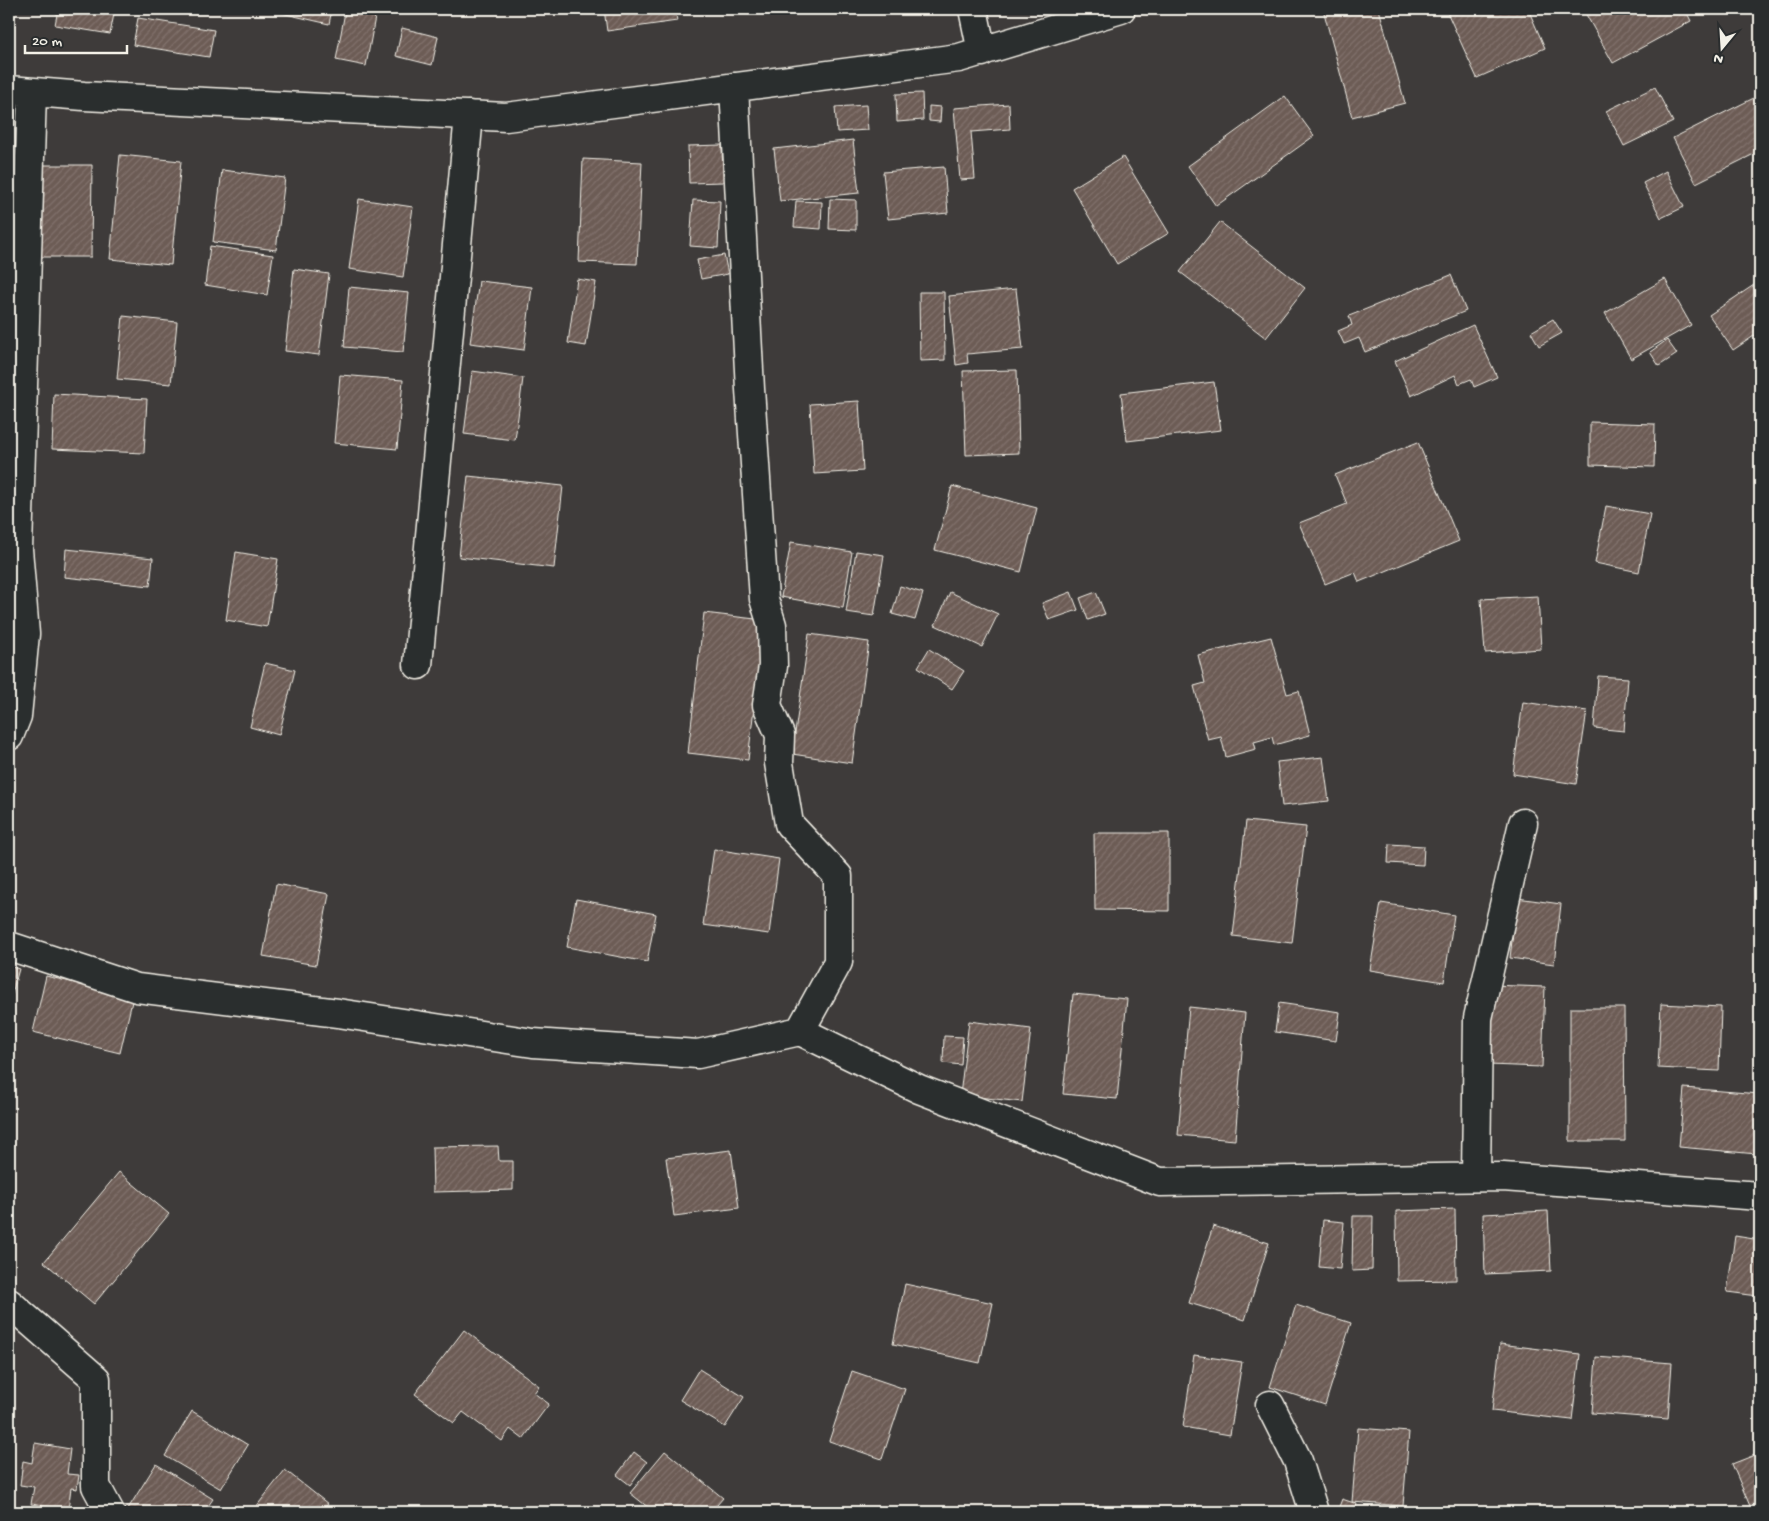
<svg xmlns="http://www.w3.org/2000/svg" width="1769" height="1521" font-family="'Gochi Hand',sans-serif">
  <defs>
    <pattern id="building-hatch" width="6" height="6" patternUnits="userSpaceOnUse" patternTransform="scale(1.25)"><rect width="6" height="6" fill="#6c5b55"/><path d="M-1 1l2-2M0 6l6-6M5 7l2-2" fill="none" stroke="#82736d"/></pattern>
  </defs>
  <rect width="100%" height="100%" fill="#3e3b3a"/>
  <filter id="ink" filterUnits="userSpaceOnUse"><feTurbulence type="fractalNoise" baseFrequency=".02" numOctaves="2"/><feDisplacementMap in="SourceGraphic" scale="10" xChannelSelector="R" yChannelSelector="G"/><feConvolveMatrix kernelMatrix="1 2 1 2 8 2 1 2 1" color-interpolation-filters="sRGB"/></filter>
  <g filter="url(#ink)">
    <!-- building -->
    <path fill="url(#building-hatch)" stroke="#f4f1e8" d="M 58,9 L 115,9 L 110,34 L 55,25 Z
      M 264,9 L 332,9 L 329,24 Z
      M 604,9 L 675,9 L 677,21 L 607,31 Z
      M 1323,9 L 1379,9 L 1405,103 L 1352,117 Z
      M 1454,9 L 1528,9 L 1545,48 L 1477,78 L 1447,12 Z
      M 1583,9 L 1685,9 L 1691,21 L 1613,63 Z
      M 345,12 L 375,17 L 366,66 L 336,60 Z
      M 138,18 L 214,30 L 209,57 L 133,45 Z
      M 402,28 L 438,37 L 432,65 L 396,56 Z
      M 1655,87 L 1673,122 L 1624,146 L 1606,111 Z
      M 922,93 L 923,120 L 897,122 L 896,94 Z
      M 1760,95 L 1760,151 L 1696,183 L 1673,138 Z
      M 1285,96 L 1314,136 L 1216,206 L 1188,166 Z
      M 1009,104 L 1010,129 L 971,132 L 975,179 L 960,180 L 954,108 Z
      M 866,105 L 868,130 L 837,132 L 835,107 Z
      M 929,106 L 941,107 L 940,122 L 929,121 Z
      M 853,140 L 859,193 L 780,201 L 774,149 Z
      M 722,145 L 723,182 L 689,183 L 688,146 Z
      M 120,155 L 181,161 L 171,265 L 110,259 Z
      M 1123,157 L 1169,233 L 1117,264 L 1072,188 Z
      M 583,159 L 642,162 L 637,264 L 579,262 Z
      M 35,165 L 92,165 L 91,257 L 34,257 Z
      M 944,167 L 948,213 L 888,219 L 883,172 Z
      M 222,170 L 285,178 L 276,250 L 213,242 Z
      M 1666,171 L 1684,207 L 1661,218 L 1643,183 Z
      M 359,199 L 413,207 L 403,277 L 349,269 Z
      M 830,199 L 856,200 L 856,230 L 829,229 Z
      M 693,200 L 720,201 L 718,248 L 690,246 Z
      M 796,201 L 822,202 L 821,229 L 794,227 Z
      M 1220,222 L 1305,288 L 1266,338 L 1180,272 Z
      M 210,246 L 273,255 L 267,295 L 205,285 Z
      M 724,255 L 728,274 L 701,279 L 697,260 Z
      M 294,269 L 329,274 L 319,355 L 285,351 Z
      M 1451,275 L 1466,311 L 1365,352 L 1359,338 L 1344,344 L 1338,331 L 1352,325 L 1349,316 Z
      M 577,279 L 596,282 L 586,346 L 568,343 Z
      M 1665,279 L 1691,325 L 1631,359 L 1605,313 Z
      M 479,281 L 532,287 L 524,350 L 470,343 Z
      M 1760,281 L 1760,332 L 1733,350 L 1709,315 Z
      M 349,287 L 409,293 L 403,352 L 344,347 Z
      M 1016,289 L 1023,349 L 967,354 L 968,363 L 956,365 L 949,296 Z
      M 919,292 L 944,292 L 945,360 L 920,361 Z
      M 123,316 L 177,322 L 171,384 L 117,379 Z
      M 1553,319 L 1562,333 L 1539,346 L 1531,332 Z
      M 1473,325 L 1497,377 L 1474,387 L 1471,379 L 1459,384 L 1455,375 L 1411,396 L 1395,361 Z
      M 1667,340 L 1677,354 L 1659,366 L 1650,352 Z
      M 1017,370 L 1019,453 L 966,455 L 963,371 Z
      M 472,371 L 523,378 L 515,440 L 464,434 Z
      M 340,375 L 403,380 L 397,449 L 334,443 Z
      M 1214,382 L 1221,430 L 1127,441 L 1121,393 Z
      M 54,394 L 147,399 L 144,453 L 52,449 Z
      M 859,401 L 863,471 L 814,474 L 810,404 Z
      M 1590,422 L 1655,424 L 1654,467 L 1590,465 Z
      M 1418,442 L 1459,541 L 1359,582 L 1355,572 L 1325,584 L 1299,523 L 1347,504 L 1335,475 Z
      M 468,476 L 563,486 L 554,568 L 459,557 Z
      M 952,486 L 1037,508 L 1021,572 L 935,550 Z
      M 1606,506 L 1650,514 L 1639,572 L 1595,563 Z
      M 791,542 L 852,552 L 843,608 L 781,597 Z
      M 66,549 L 153,558 L 150,586 L 64,577 Z
      M 856,551 L 884,555 L 874,616 L 846,612 Z
      M 236,552 L 278,559 L 267,627 L 226,620 Z
      M 900,586 L 923,593 L 915,620 L 892,614 Z
      M 950,592 L 998,614 L 982,647 L 935,625 Z
      M 1071,592 L 1078,610 L 1049,620 L 1042,603 Z
      M 1096,592 L 1105,614 L 1088,620 L 1080,598 Z
      M 1538,596 L 1541,649 L 1485,653 L 1481,599 Z
      M 704,613 L 764,620 L 748,760 L 688,753 Z
      M 809,634 L 869,642 L 852,763 L 792,754 Z
      M 1271,637 L 1287,694 L 1299,691 L 1310,735 L 1274,745 L 1272,737 L 1254,742 L 1256,749 L 1226,757 L 1221,737 L 1208,740 L 1194,686 L 1205,683 L 1198,655 Z
      M 929,649 L 964,671 L 952,689 L 918,667 Z
      M 265,663 L 295,670 L 279,735 L 250,727 Z
      M 1598,676 L 1628,678 L 1624,731 L 1594,728 Z
      M 1523,702 L 1587,711 L 1576,784 L 1513,774 Z
      M 1323,757 L 1329,801 L 1282,806 L 1277,762 Z
      M 1246,821 L 1306,827 L 1292,943 L 1233,936 Z
      M 1094,833 L 1169,833 L 1169,911 L 1095,910 Z
      M 1389,844 L 1424,846 L 1423,865 L 1388,863 Z
      M 714,849 L 779,859 L 769,934 L 703,925 Z
      M 276,884 L 329,894 L 316,965 L 263,956 Z
      M 1517,898 L 1561,904 L 1554,964 L 1510,958 Z
      M 576,899 L 656,914 L 647,962 L 567,947 Z
      M 1381,903 L 1454,915 L 1444,982 L 1370,970 Z
      M 9,966 L 19,969 L 9,1004 Z
      M 46,976 L 133,997 L 120,1053 L 33,1032 Z
      M 1491,985 L 1545,987 L 1542,1067 L 1488,1065 Z
      M 1073,994 L 1127,999 L 1117,1099 L 1063,1094 Z
      M 1279,1003 L 1340,1012 L 1336,1041 L 1275,1032 Z
      M 1661,1004 L 1721,1007 L 1719,1071 L 1658,1068 Z
      M 1189,1007 L 1245,1013 L 1235,1140 L 1178,1135 Z
      M 1570,1008 L 1624,1008 L 1625,1141 L 1570,1141 Z
      M 969,1021 L 1031,1029 L 1022,1102 L 960,1095 Z
      M 944,1036 L 963,1037 L 961,1065 L 943,1063 Z
      M 1684,1088 L 1760,1094 L 1757,1154 L 1679,1147 Z
      M 498,1146 L 499,1161 L 513,1161 L 513,1190 L 433,1192 L 432,1147 Z
      M 731,1150 L 739,1208 L 674,1216 L 666,1158 Z
      M 119,1172 L 169,1214 L 94,1304 L 44,1262 Z
      M 1455,1209 L 1456,1280 L 1397,1281 L 1396,1211 Z
      M 1548,1211 L 1551,1271 L 1485,1274 L 1483,1214 Z
      M 1353,1216 L 1373,1216 L 1372,1270 L 1352,1271 Z
      M 1323,1220 L 1344,1222 L 1340,1269 L 1319,1267 Z
      M 1213,1226 L 1269,1243 L 1245,1320 L 1189,1303 Z
      M 1735,1236 L 1760,1240 L 1760,1282 L 1758,1296 L 1727,1292 Z
      M 905,1284 L 993,1303 L 980,1363 L 893,1344 Z
      M 1296,1305 L 1351,1323 L 1325,1405 L 1270,1387 Z
      M 464,1330 L 539,1386 L 534,1393 L 549,1404 L 523,1439 L 510,1429 L 502,1441 L 463,1412 L 454,1423 L 415,1394 Z
      M 1500,1344 L 1580,1354 L 1572,1420 L 1492,1411 Z
      M 1194,1355 L 1242,1362 L 1230,1435 L 1183,1427 Z
      M 1596,1357 L 1672,1363 L 1668,1419 L 1592,1413 Z
      M 699,1369 L 744,1397 L 725,1427 L 680,1400 Z
      M 852,1371 L 905,1389 L 882,1459 L 829,1441 Z
      M 192,1411 L 248,1445 L 221,1489 L 165,1456 Z
      M 1358,1428 L 1409,1432 L 1403,1506 L 1352,1502 Z
      M 35,1443 L 70,1449 L 67,1474 L 79,1475 L 77,1489 L 71,1488 L 68,1510 L 31,1504 L 34,1487 L 20,1485 L 23,1461 L 32,1463 Z
      M 665,1451 L 723,1498 L 711,1512 L 654,1512 L 630,1493 Z
      M 634,1452 L 647,1462 L 630,1485 L 617,1475 Z
      M 1760,1453 L 1760,1501 L 1750,1506 L 1732,1464 Z
      M 156,1464 L 213,1499 L 204,1512 L 126,1512 Z
      M 285,1470 L 328,1504 L 322,1512 L 252,1512 Z
      M 1342,1499 L 1357,1504 L 1354,1512 L 1337,1512 Z"/>
    <g fill="none" stroke-linecap="round" stroke-linejoin="round">
      <defs>
        <path id="minor" d="M 973,9 L 982,52
          M 734,87 L 750,389 L 764,599 L 772,625 L 773,666 L 767,705 L 780,735 L 779,763 L 789,824 L 838,876 L 838,962 L 800,1031
          M 9,90 L 84,96 L 506,117 L 959,58 L 1121,9
          M 418,665 L 469,115
          M 9,736 L 17,716 L 25,634 L 18,549 L 32,92
          M 9,946 L 137,988 L 338,1013 L 533,1043 L 698,1054 L 800,1031 L 919,1089 L 1160,1182 L 1503,1177 L 1760,1196
          M 1476,1177 L 1478,1018 L 1523,823
          M 9,1303 L 96,1379 L 96,1486 L 110,1512
          M 1270,1405 L 1298,1461 L 1314,1512"/>
      </defs>
      <!-- minor casing -->
      <use href="#minor" stroke="#f4f1e8" stroke-width="31"/>
      <!-- minor -->
      <use href="#minor" stroke="#2a2d2e" stroke-width="28"/>
    </g>
  </g>
  <!-- margin -->
  <rect width="1769" height="1521" fill="none" stroke="#2a2d2e" stroke-width="30"/>
  <rect x="15" y="15" width="1739" height="1491" fill="none" stroke="#f4f1e8" stroke-width="2" filter="url(#ink)"/>
  <!-- north arrow -->
  <g transform="translate(1722 48) rotate(198)" stroke="#2a2d2e" stroke-width="4" paint-order="stroke">
  <path d="M0-4L9 19L0 12L-9 19Z" fill="#f4f1e8"/>
  <text y="-8" font-size="14" font-weight="bold" text-anchor="middle" fill="#f4f1e8">N</text>
  </g>
  <!-- scale -->
  <path d="M25 45v8h102v-8" fill="none" stroke="#f4f1e8" stroke-width="2.5"/>
  <text x="32" y="45" font-size="15" fill="#f4f1e8" stroke="#2a2d2e" stroke-width="4" paint-order="stroke">20 m</text>
</svg>
